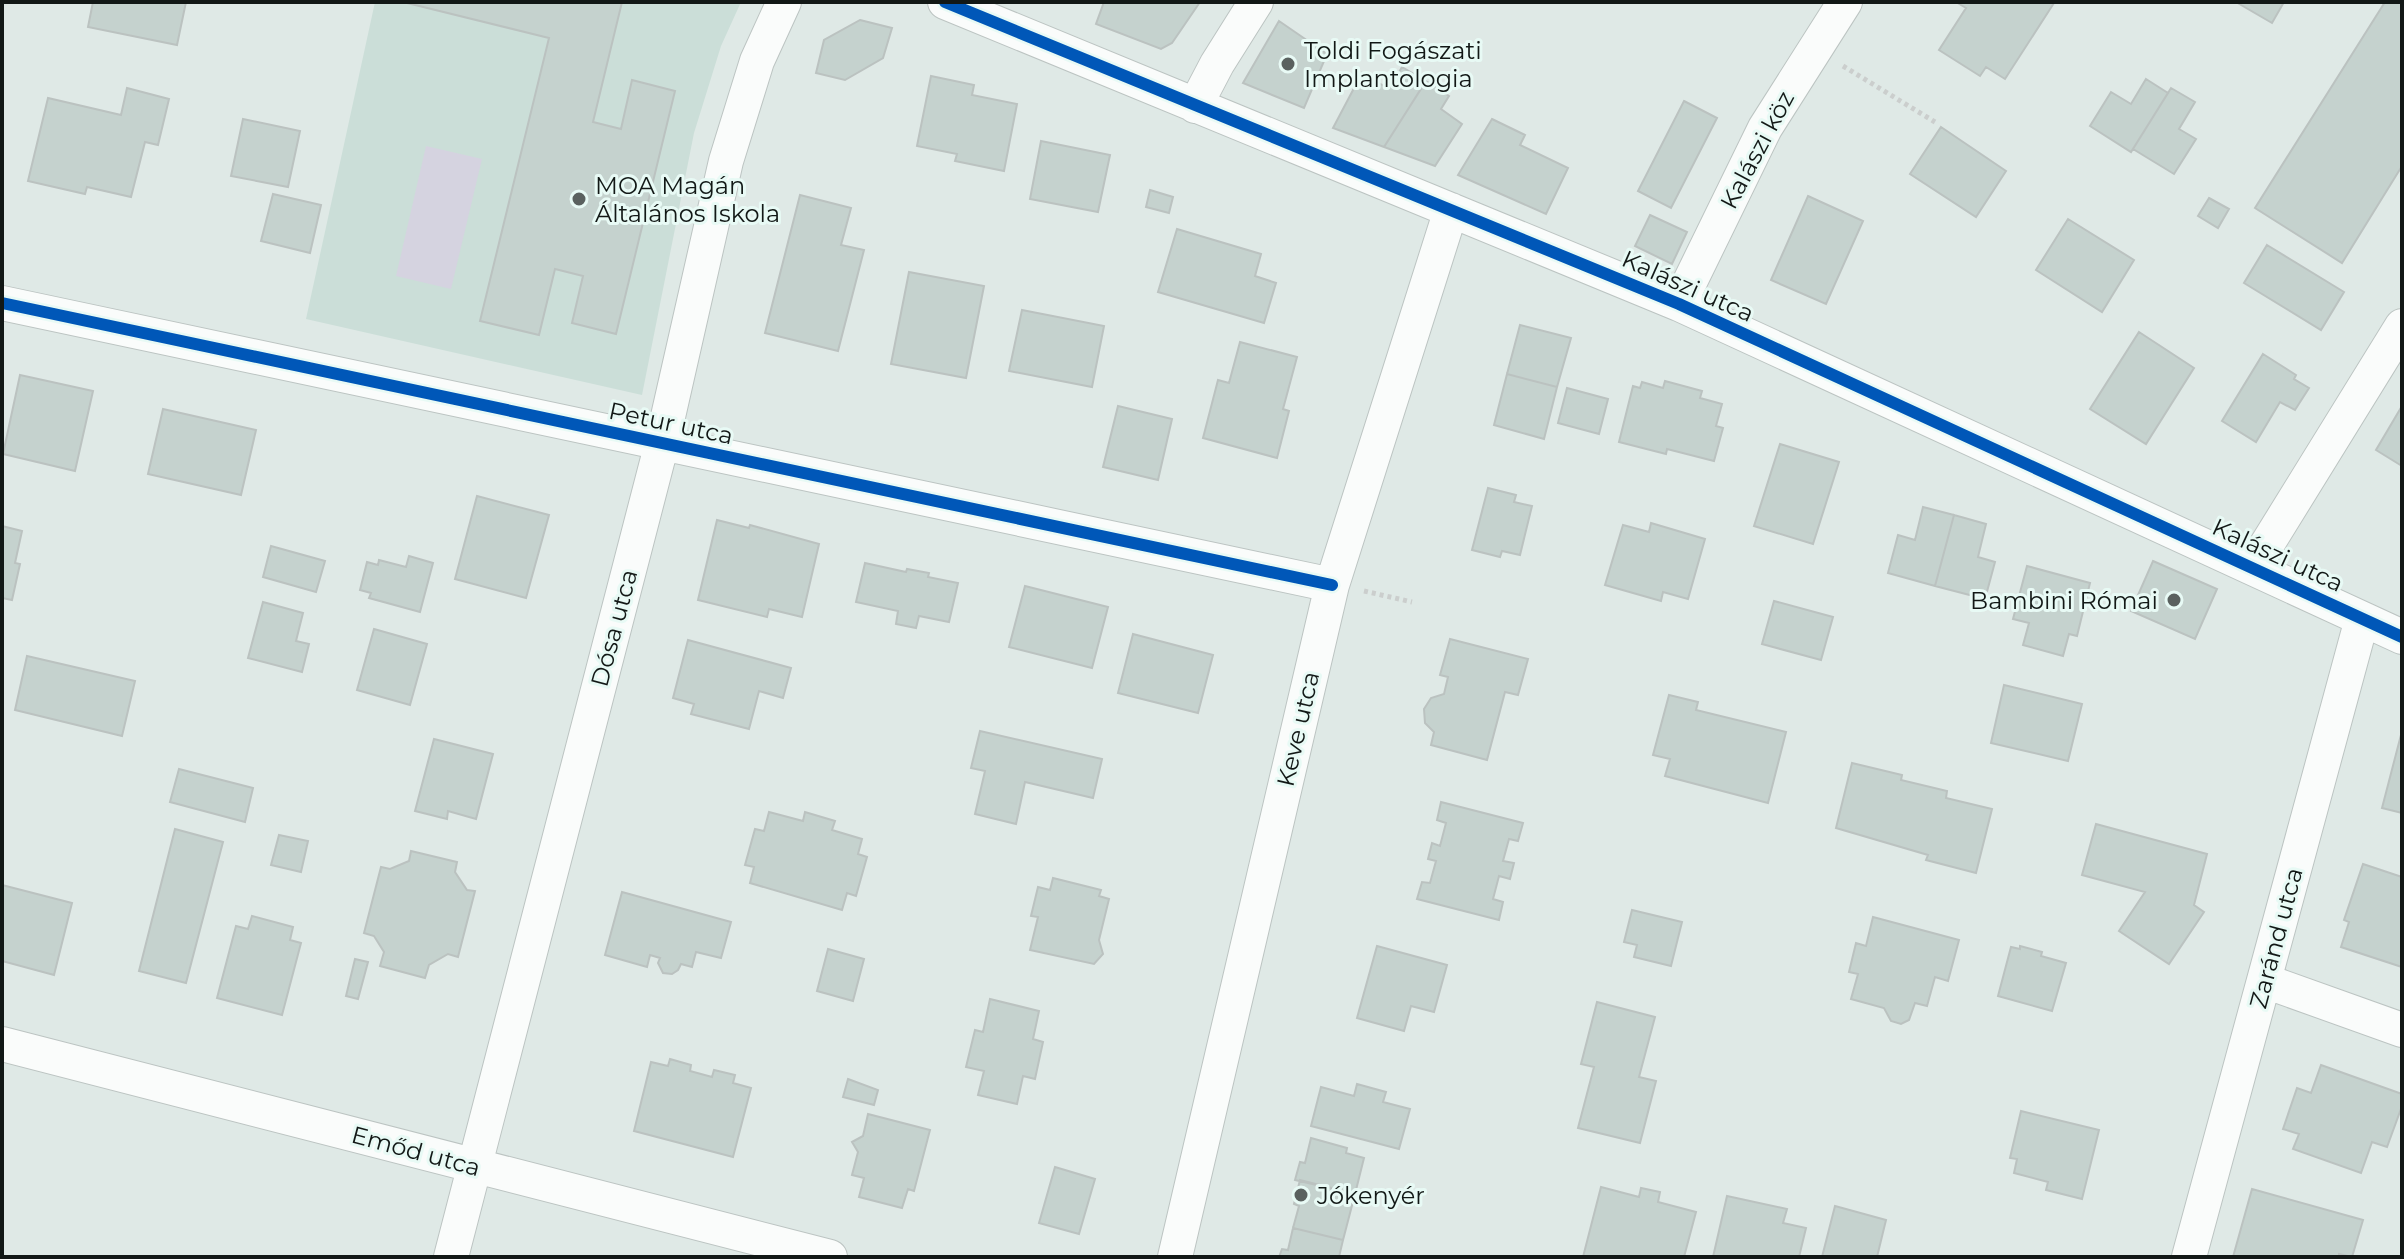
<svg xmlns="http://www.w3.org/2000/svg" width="2404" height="1259" font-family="Montserrat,sans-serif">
  <rect width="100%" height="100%" fill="#dfe9e6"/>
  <!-- built -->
  <path fill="#cbded8" d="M 375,2 L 741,2 L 721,46 L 694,133 L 642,395 L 306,319 Z"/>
  <!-- garden -->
  <path fill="#d5d3e0" d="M 426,146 L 482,159 L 451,289 L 396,276 Z"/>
  <!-- building -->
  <path fill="#c5d2ce" stroke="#bbc2c0" stroke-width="2" d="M 93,2 L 186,2 L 177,45 L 88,27 Z
    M 403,2 L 622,2 L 593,122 L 621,129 L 632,80 L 675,91 L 616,334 L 572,323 L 583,276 L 555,269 L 539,335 L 480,321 L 549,38 Z
    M 1104,2 L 1200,2 L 1172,43 L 1161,49 L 1096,24 Z
    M 1956,2 L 2052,2 L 2054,3 L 2005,79 L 1986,67 L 1980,76 L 1939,50 L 1966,8 Z
    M 2236,2 L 2284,2 L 2272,23 Z
    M 2385,2 L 2402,2 L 2402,166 L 2342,263 L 2255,208 Z
    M 860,20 L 892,28 L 883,58 L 845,80 L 816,73 L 824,40 Z
    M 1279,21 L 1327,54 L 1304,108 L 1243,83 Z
    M 1402,67 L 1426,81 L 1384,147 L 1333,128 L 1362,73 L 1389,89 Z
    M 931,76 L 974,85 L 972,95 L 1017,104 L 1004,171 L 955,161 L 957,154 L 917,146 Z
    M 2146,79 L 2168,93 L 2131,152 L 2090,126 L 2111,92 L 2131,104 Z
    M 1426,81 L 1449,96 L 1441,109 L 1462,124 L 1435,166 L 1384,147 Z
    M 127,88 L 169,99 L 158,145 L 145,142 L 131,197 L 87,187 L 85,194 L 28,181 L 48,98 L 121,115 Z
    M 2171,88 L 2195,102 L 2179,129 L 2196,139 L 2174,174 L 2133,149 Z
    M 1684,101 L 1717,118 L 1671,208 L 1638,191 Z
    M 243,119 L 300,131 L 288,187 L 231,176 Z
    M 1492,119 L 1525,135 L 1520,145 L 1568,168 L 1546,214 L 1458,175 Z
    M 1941,127 L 2006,171 L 1976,217 L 1910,174 Z
    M 1041,141 L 1110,155 L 1098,212 L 1030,199 Z
    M 1150,190 L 1173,197 L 1169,213 L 1146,207 Z
    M 273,194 L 321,205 L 310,253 L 261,241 Z
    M 800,195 L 851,208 L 841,245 L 864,250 L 838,351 L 765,333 Z
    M 1808,196 L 1863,221 L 1826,304 L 1771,280 Z
    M 2209,198 L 2229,209 L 2218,228 L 2198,216 Z
    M 1650,215 L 1687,232 L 1672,264 L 1635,246 Z
    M 2068,219 L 2134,260 L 2102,312 L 2036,270 Z
    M 1177,229 L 1261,254 L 1255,276 L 1276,283 L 1264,323 L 1158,292 Z
    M 2267,245 L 2344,292 L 2321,330 L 2244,283 Z
    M 909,272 L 984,286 L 966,378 L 891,364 Z
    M 1022,310 L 1104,326 L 1092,387 L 1009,371 Z
    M 1520,325 L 1571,338 L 1557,387 L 1507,374 Z
    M 2139,332 L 2194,368 L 2146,444 L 2090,409 Z
    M 1240,342 L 1297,357 L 1283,409 L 1289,411 L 1277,458 L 1203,438 L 1218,380 L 1229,383 Z
    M 2263,354 L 2296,375 L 2294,379 L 2309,388 L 2295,410 L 2280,402 L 2256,442 L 2222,421 Z
    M 1507,374 L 1557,387 L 1544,439 L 1494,425 Z
    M 20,375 L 93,391 L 75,471 L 3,454 Z
    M 1665,381 L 1702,391 L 1700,398 L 1722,404 L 1716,426 L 1723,428 L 1714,461 L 1667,449 L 1666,454 L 1619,442 L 1633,386 L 1640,388 L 1642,382 L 1663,388 Z
    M 1567,388 L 1608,399 L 1599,434 L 1558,423 Z
    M 1118,406 L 1172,419 L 1158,480 L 1103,467 Z
    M 2402,406 L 2402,466 L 2376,450 Z
    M 163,409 L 256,430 L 241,495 L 148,474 Z
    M 1780,444 L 1839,462 L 1813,544 L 1754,526 Z
    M 1488,488 L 1516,495 L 1514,502 L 1532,506 L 1520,555 L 1502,551 L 1500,557 L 1472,550 Z
    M 477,496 L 549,515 L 526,598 L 455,579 Z
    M 1923,507 L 1954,515 L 1935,586 L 1888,573 L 1898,535 L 1915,540 Z
    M 1954,515 L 1986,524 L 1978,557 L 1995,562 L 1985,599 L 1935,586 Z
    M 717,520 L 749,528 L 750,525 L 819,544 L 802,617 L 769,609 L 767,617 L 698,600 Z
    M 1651,523 L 1705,539 L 1688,599 L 1663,592 L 1661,601 L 1605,585 L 1623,525 L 1649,532 Z
    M 2,526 L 22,531 L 15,563 L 20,564 L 12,600 L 2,598 Z
    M 271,546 L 325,561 L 316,592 L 263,577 Z
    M 409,556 L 433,563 L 420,612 L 369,598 L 371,593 L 360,590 L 367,562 L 378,565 L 379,560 L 406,567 Z
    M 2153,561 L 2217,589 L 2195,639 L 2131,611 Z
    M 865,563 L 906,572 L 907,569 L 929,573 L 928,577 L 958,583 L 949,622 L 919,616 L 916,628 L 896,624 L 898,611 L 856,602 Z
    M 2027,566 L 2090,583 L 2077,636 L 2069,634 L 2063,656 L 2023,645 L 2029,623 L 2013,619 Z
    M 1025,586 L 1108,607 L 1092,668 L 1009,647 Z
    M 1774,601 L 1833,617 L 1821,660 L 1762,644 Z
    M 263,602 L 303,613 L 296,641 L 309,644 L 302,672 L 248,658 Z
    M 374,629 L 427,644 L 410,705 L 357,690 Z
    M 1133,634 L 1213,655 L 1198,713 L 1118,693 Z
    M 1450,639 L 1528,659 L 1518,695 L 1505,692 L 1487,760 L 1431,745 L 1434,732 L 1425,723 L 1424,709 L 1431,698 L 1444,694 L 1448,677 L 1440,675 Z
    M 688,640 L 791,668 L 783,698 L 759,691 L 749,729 L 691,714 L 694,704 L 673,698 Z
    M 27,656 L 135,681 L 122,736 L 15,710 Z
    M 2004,685 L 2082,704 L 2068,761 L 1991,743 Z
    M 1669,695 L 1698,702 L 1696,710 L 1786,732 L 1768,803 L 1665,776 L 1670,759 L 1653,755 Z
    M 980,731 L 1102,759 L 1093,798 L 1025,782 L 1016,824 L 975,814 L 985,771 L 971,768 Z
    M 2402,731 L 2402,813 L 2382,808 Z
    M 434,739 L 493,754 L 476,819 L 448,811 L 447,819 L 415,811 Z
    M 1852,763 L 1902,775 L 1901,780 L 1947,791 L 1946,798 L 1992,809 L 1976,873 L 1926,860 L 1928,855 L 1836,828 Z
    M 179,769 L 253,788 L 245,822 L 170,802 Z
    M 1441,802 L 1523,823 L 1518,841 L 1509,839 L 1503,861 L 1514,863 L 1510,879 L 1499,876 L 1493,899 L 1503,902 L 1499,920 L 1417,899 L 1422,882 L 1430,883 L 1436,861 L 1428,859 L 1432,843 L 1440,846 L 1446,823 L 1437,820 Z
    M 769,812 L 803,821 L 805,812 L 835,821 L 832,830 L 862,839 L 858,854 L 867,857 L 856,896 L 847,893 L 842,910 L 750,883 L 754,867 L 745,865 L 755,829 L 764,831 Z
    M 2096,824 L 2207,854 L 2194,905 L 2204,912 L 2169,964 L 2119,931 L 2145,892 L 2082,875 Z
    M 175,829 L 223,842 L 186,983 L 139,971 Z
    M 279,835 L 308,841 L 301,872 L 271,865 Z
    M 411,851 L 457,862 L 455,872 L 467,890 L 475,891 L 458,957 L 448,954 L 429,965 L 425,978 L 380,966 L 384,952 L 374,936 L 364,933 L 381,867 L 390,869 L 409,861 Z
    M 2363,864 L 2402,877 L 2402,967 L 2341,947 L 2349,922 L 2344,920 Z
    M 1053,878 L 1101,890 L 1099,896 L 1109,899 L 1099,940 L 1103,954 L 1094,964 L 1030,950 L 1038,917 L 1031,916 L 1038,887 L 1050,890 Z
    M 2,885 L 72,903 L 54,975 L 2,961 Z
    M 622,892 L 731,922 L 721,958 L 696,952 L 692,967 L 681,964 L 678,970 L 672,974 L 663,973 L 658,963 L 660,958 L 650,955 L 647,967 L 605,955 Z
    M 1632,910 L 1682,922 L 1671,966 L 1634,957 L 1637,945 L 1624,942 Z
    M 252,916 L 293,927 L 290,940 L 301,943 L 282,1015 L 217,998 L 236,926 L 248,929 Z
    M 1873,917 L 1959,940 L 1948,981 L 1935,977 L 1927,1006 L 1915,1003 L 1909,1020 L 1901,1024 L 1891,1021 L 1884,1008 L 1851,999 L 1858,974 L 1849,972 L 1856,943 L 1866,946 Z
    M 1377,946 L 1447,965 L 1434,1012 L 1411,1006 L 1404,1031 L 1357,1018 Z
    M 2020,946 L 2042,952 L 2041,956 L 2066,963 L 2052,1011 L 1998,996 L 2011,947 L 2020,949 Z
    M 828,949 L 864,959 L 853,1001 L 817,991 Z
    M 355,959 L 368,962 L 358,999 L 346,996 Z
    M 990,999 L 1039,1011 L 1033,1039 L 1043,1042 L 1035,1079 L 1023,1076 L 1017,1104 L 978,1095 L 984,1071 L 966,1067 L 975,1030 L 983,1032 Z
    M 1597,1002 L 1655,1017 L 1639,1077 L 1656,1081 L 1640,1143 L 1578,1128 L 1594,1067 L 1581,1064 Z
    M 670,1059 L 691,1065 L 690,1071 L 712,1077 L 714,1070 L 735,1075 L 733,1083 L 751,1088 L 733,1157 L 634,1131 L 651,1062 L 668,1066 Z
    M 2321,1065 L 2402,1094 L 2402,1106 L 2387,1147 L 2372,1142 L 2361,1173 L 2293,1149 L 2299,1134 L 2283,1129 L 2297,1088 L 2311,1093 Z
    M 848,1079 L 878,1090 L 874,1105 L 843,1097 Z
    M 1357,1084 L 1386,1092 L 1383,1102 L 1410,1109 L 1399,1149 L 1311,1126 L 1321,1087 L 1354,1096 Z
    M 2021,1111 L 2099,1130 L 2082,1199 L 2046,1190 L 2048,1182 L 2014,1173 L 2017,1159 L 2010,1158 Z
    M 868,1114 L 930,1130 L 914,1191 L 908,1189 L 902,1208 L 859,1197 L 864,1178 L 852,1175 L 858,1152 L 852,1142 L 863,1136 Z
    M 1311,1138 L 1347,1148 L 1346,1153 L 1364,1158 L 1355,1194 L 1295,1180 L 1300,1162 L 1305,1163 Z
    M 1055,1167 L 1095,1179 L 1079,1234 L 1039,1223 Z
    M 1300,1180 L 1355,1194 L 1343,1240 L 1293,1228 L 1299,1206 L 1294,1204 Z
    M 1601,1187 L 1639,1197 L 1641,1188 L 1660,1192 L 1658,1202 L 1696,1212 L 1684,1257 L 1583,1257 Z
    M 2252,1189 L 2363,1220 L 2352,1257 L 2339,1254 L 2339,1257 L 2233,1257 Z
    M 1727,1196 L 1787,1209 L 1783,1223 L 1806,1228 L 1799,1257 L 1713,1257 Z
    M 1835,1206 L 1886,1220 L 1877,1257 L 1822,1257 Z
    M 1293,1228 L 1343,1240 L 1339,1257 L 1279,1257 L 1282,1249 L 1288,1250 Z"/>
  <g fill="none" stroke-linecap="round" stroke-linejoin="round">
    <defs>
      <path id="street" d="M 945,2 L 1679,304 L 2402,637
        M 1195,106 L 1217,64 L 1256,2
        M 2,303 L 1332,585
        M 1679,304 L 1765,128 L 1845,2
        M 2253,567 L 2402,326
        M 2265,981 L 2402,1030
        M 2,1044 L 830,1257
        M 451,1257 L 662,443 L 726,161 L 757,61 L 784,2
        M 1175,1257 L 1332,585 L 1451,210
        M 2189,1257 L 2362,619"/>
    </defs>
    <!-- street casing -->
    <use href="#street" stroke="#bcc4c2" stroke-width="36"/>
    <!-- path -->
    <path stroke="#cbcecd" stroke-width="5" stroke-dasharray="4 4" stroke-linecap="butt" d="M 1843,66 L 1935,122
      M 1364,591 L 1412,602"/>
    <!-- street -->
    <use href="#street" stroke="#fafcfb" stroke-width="34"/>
    <defs>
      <path id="cycleway" d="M 945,2 L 1679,304 L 2402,637
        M 2,303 L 1332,585"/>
    </defs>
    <!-- cycleway casing -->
    <use href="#cycleway" stroke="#e8faf5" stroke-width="17"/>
    <!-- cycleway -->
    <use href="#cycleway" stroke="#0057b8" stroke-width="12"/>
  </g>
  <!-- markers -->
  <g fill="#5a615f" stroke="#e8faf5" stroke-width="3">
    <circle cx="1288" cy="64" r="8"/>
    <circle cx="579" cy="199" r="8"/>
    <circle cx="2174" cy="600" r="8"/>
    <circle cx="1301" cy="1195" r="8"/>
  </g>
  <g text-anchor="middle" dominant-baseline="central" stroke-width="6" stroke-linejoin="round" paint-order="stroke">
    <!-- poi labels -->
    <g font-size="24" fill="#121816" stroke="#e8faf5" text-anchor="start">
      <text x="1304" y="50">Toldi Fogászati<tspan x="1304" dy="28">Implantologia</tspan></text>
      <text x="595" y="185">MOA Magán<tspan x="595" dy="28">Általános Iskola</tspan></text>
      <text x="2158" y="600" text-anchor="end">Bambini Római</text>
      <text x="1317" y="1195">Jókenyér</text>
    </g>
    <!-- street labels -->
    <g font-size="24" fill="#121816" stroke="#e8faf5">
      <text transform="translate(1757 150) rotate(-62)">Kalászi köz</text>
      <text transform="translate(1688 286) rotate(24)">Kalászi utca</text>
      <text transform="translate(671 423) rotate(12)">Petur utca</text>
      <text transform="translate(2278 555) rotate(25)">Kalászi utca</text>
      <text transform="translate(614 628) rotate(-75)">Dósa utca</text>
      <text transform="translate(1298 729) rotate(-77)">Keve utca</text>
      <text transform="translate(2276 938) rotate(-75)">Zaránd utca</text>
      <text transform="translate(416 1151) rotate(15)">Emőd utca</text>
    </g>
  </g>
  <!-- border -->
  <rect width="2404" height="1259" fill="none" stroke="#121816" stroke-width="8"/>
</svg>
